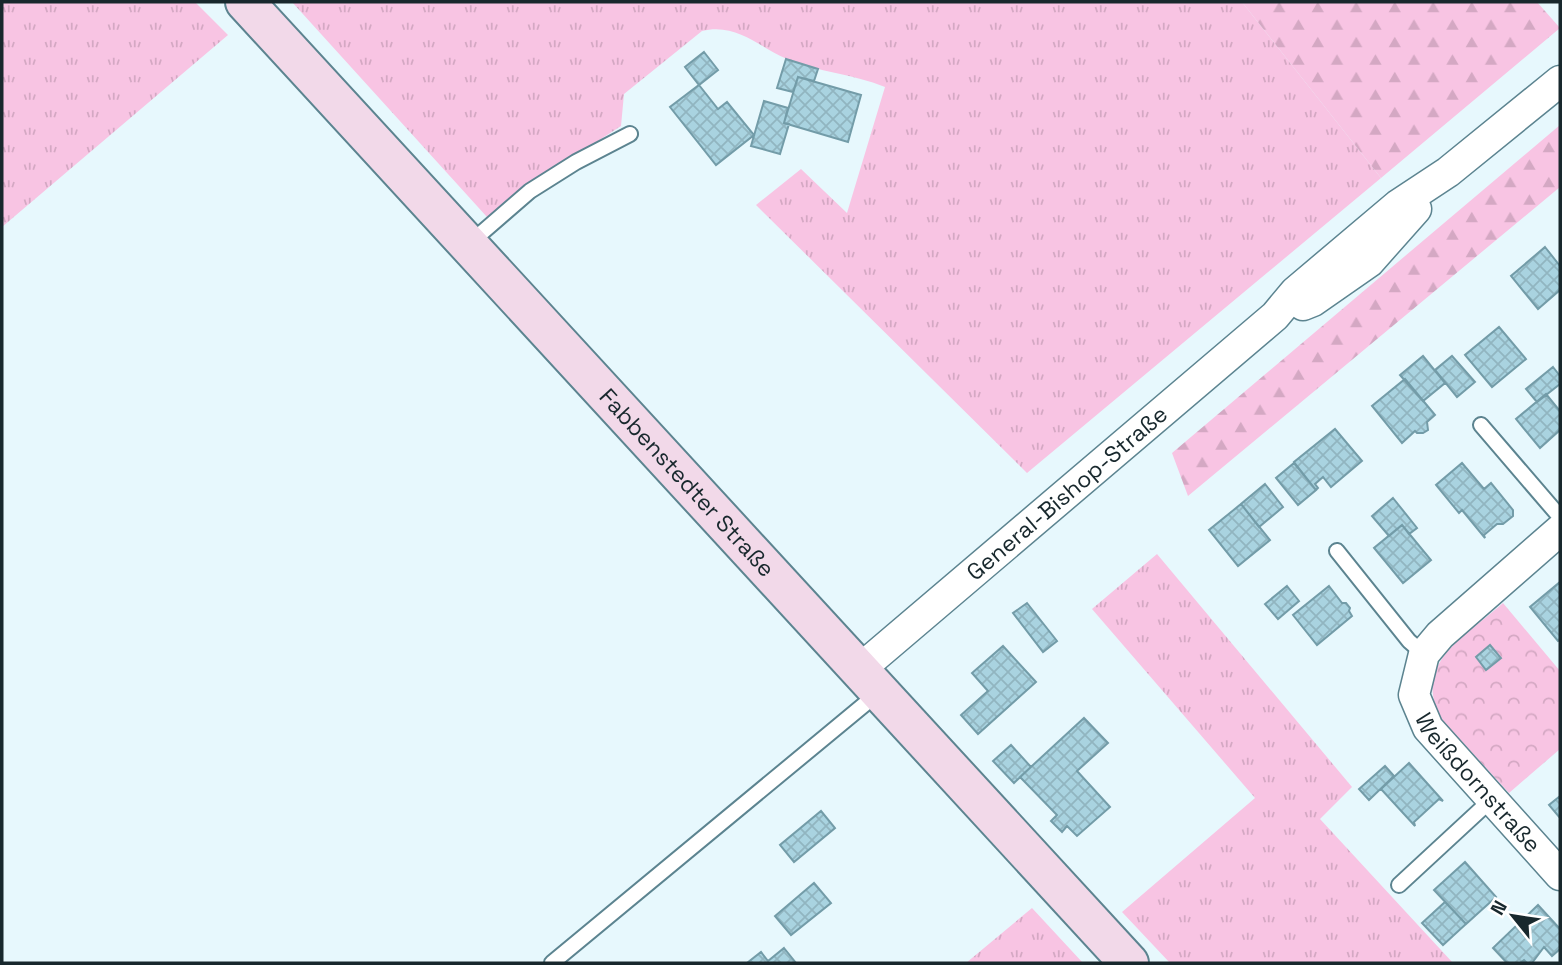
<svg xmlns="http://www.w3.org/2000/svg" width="1562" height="965" font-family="'Space Grotesk',sans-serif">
  <defs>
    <pattern id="grass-tufts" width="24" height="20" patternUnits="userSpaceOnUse" patternTransform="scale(1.75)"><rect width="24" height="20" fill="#f8c4e3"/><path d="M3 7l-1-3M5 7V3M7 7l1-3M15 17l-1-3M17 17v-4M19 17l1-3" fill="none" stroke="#d4a8c3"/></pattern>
    <pattern id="forest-firs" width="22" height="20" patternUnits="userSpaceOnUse" patternTransform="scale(1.75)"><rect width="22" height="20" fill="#f8c4e3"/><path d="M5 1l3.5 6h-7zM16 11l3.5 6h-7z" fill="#d4a8c3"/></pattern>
    <pattern id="park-crowns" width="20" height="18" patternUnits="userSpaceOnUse" patternTransform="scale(1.75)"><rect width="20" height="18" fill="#f8c4e3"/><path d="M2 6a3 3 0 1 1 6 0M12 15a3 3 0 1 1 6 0" fill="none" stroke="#d4a8c3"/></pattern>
    <pattern id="building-cross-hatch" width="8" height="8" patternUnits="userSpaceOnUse" patternTransform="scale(1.75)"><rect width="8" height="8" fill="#a9d3e0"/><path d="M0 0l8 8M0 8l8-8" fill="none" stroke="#91b5c0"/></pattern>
  </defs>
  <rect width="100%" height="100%" fill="#e7f8fd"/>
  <!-- grass -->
  <path fill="url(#grass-tufts)" d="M 2,2 L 195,2 L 228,35 L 2,227 Z
    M 292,2 L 1242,2 L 1381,178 L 1027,473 L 756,205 L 801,169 L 847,213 L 885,87 C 853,74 818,72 787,59 C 757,46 737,23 702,31 L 624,94 L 621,126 L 519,192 L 487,217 Z
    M 1157,554 L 1352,787 L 1320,819 L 1453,963 L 1170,963 L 1122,912 L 1255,798 L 1092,609 Z
    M 1032,908 L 1083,963 L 966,963 Z"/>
  <!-- forest -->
  <path fill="url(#forest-firs)" d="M 1242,2 L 1537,2 L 1560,28 L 1381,178 Z
    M 1560,125 L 1560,187 L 1188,496 L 1172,453 Z"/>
  <!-- park -->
  <path fill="url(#park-crowns)" d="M 1503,603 L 1560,671 L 1560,749 L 1509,793 L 1443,721 C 1409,664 1465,637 1503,603 Z"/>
  <!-- building -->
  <path fill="url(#building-cross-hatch)" stroke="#739ca8" stroke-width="2" d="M 704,52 L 718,70 L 699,85 L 685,67 Z
    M 786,59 L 818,69 L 814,81 L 798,77 L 793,92 L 777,88 Z
    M 798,77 L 861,95 L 848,142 L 784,123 Z
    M 699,85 L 718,109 L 727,102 L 754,135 L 716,165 L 670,107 Z
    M 764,101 L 788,108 L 784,123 L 789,124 L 780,154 L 751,146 Z
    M 1545,247 L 1560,266 L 1560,290 L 1538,309 L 1511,276 Z
    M 1499,327 L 1526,359 L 1492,387 L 1465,355 Z
    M 1423,356 L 1445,383 L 1423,401 L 1400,375 Z
    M 1452,356 L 1475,382 L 1457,397 L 1435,370 Z
    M 1553,367 L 1560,376 L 1560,384 L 1537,402 L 1526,389 Z
    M 1405,379 L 1435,415 L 1427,422 L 1428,430 L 1423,433 L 1417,433 L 1415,431 L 1402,443 L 1372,406 Z
    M 1546,394 L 1560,411 L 1560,430 L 1540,448 L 1516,419 Z
    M 1335,429 L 1362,461 L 1331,487 L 1323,477 L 1315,484 L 1318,488 L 1316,490 L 1294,462 Z
    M 1294,463 L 1316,490 L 1298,505 L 1276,478 Z
    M 1462,463 L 1484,489 L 1491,483 L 1513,510 L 1513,516 L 1503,524 L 1497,524 L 1484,535 L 1485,538 L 1462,510 L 1459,513 L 1436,485 Z
    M 1265,484 L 1283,507 L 1259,527 L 1241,504 Z
    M 1393,498 L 1417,528 L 1409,534 L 1402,525 L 1389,536 L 1372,516 Z
    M 1241,504 L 1270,540 L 1238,566 L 1209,530 Z
    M 1402,525 L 1431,560 L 1403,583 L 1374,548 Z
    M 1560,582 L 1560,640 L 1558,641 L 1530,607 Z
    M 1287,586 L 1299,601 L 1278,619 L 1265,604 Z
    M 1329,586 L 1342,603 L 1346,603 L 1350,608 L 1349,611 L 1352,616 L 1317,645 L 1293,615 Z
    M 1027,603 L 1057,641 L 1043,652 L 1013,613 Z
    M 1490,645 L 1501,658 L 1486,670 L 1476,657 Z
    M 1003,646 L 1036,682 L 978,734 L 961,715 L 988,691 L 972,673 Z
    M 1084,718 L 1108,743 L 1077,771 L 1110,807 L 1077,836 L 1067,826 L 1062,832 L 1051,821 L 1057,815 L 1020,777 Z
    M 1011,745 L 1031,767 L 1014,783 L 993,761 Z
    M 1409,763 L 1443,801 L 1439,799 L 1414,822 L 1415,826 L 1381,789 Z
    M 1385,766 L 1394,776 L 1369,800 L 1359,789 Z
    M 1560,796 L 1560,818 L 1549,805 Z
    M 821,811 L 835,828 L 794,862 L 780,845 Z
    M 1465,862 L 1496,897 L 1466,924 L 1434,890 Z
    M 814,883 L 831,903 L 791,935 L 775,916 Z
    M 1445,902 L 1466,924 L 1443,945 L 1422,923 Z
    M 1538,905 L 1560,929 L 1560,949 L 1552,956 L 1544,947 L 1532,963 L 1527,963 L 1524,960 L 1520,963 L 1507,963 L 1493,948 Z
    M 784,948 L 796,963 L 747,963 L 761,952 L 768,961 Z"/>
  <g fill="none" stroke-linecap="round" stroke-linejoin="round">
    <defs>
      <path id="lane" d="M 470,243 L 530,191 L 576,162 L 630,134
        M 1481,425 L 1560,517
        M 1337,551 L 1409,641 L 1424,654
        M 1399,885 L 1492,799
        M 552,963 L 877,694"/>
      <g id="street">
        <path d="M 1303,305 L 1313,301 L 1369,262 L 1416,209"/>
        <path id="s1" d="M 1560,530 L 1440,635 L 1424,654 L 1414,695 L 1428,728 L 1560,875"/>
        <path id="s2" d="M 859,670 L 1275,316 L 1295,292 L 1398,205 L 1448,172 L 1560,81"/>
      </g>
      <g id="secondary">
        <path id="s3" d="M 245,2 L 1129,963"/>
      </g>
    </defs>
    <!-- lane casing -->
    <use href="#lane" stroke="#5c8490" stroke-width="18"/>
    <!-- street casing -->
    <use href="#street" stroke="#5c8490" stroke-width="33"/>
    <!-- secondary casing -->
    <use href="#secondary" stroke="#5c8490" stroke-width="42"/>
    <!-- lane -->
    <use href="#lane" stroke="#fff" stroke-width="14"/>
    <!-- street -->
    <use href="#street" stroke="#fff" stroke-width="30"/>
    <!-- secondary -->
    <use href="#secondary" stroke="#f2d9e9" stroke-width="38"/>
  </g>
  <g text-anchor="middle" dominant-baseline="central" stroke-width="6" stroke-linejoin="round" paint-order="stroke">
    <!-- street labels -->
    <g font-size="23" fill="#18282d" stroke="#fff">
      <text stroke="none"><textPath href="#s3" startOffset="653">Fabbenstedter Straße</textPath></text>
      <text stroke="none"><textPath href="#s2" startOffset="273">General-Bishop-Straße</textPath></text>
      <text stroke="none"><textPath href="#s1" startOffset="336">Weißdornstraße</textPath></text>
    </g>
  </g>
  <!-- border -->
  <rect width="1562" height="965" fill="none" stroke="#18282d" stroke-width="7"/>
  <!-- north arrow -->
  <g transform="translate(1513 916) rotate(300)" stroke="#ffffff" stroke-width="5" paint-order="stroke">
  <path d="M0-5L12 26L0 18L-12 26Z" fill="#18282d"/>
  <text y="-10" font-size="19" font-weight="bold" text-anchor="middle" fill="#18282d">N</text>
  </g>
</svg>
